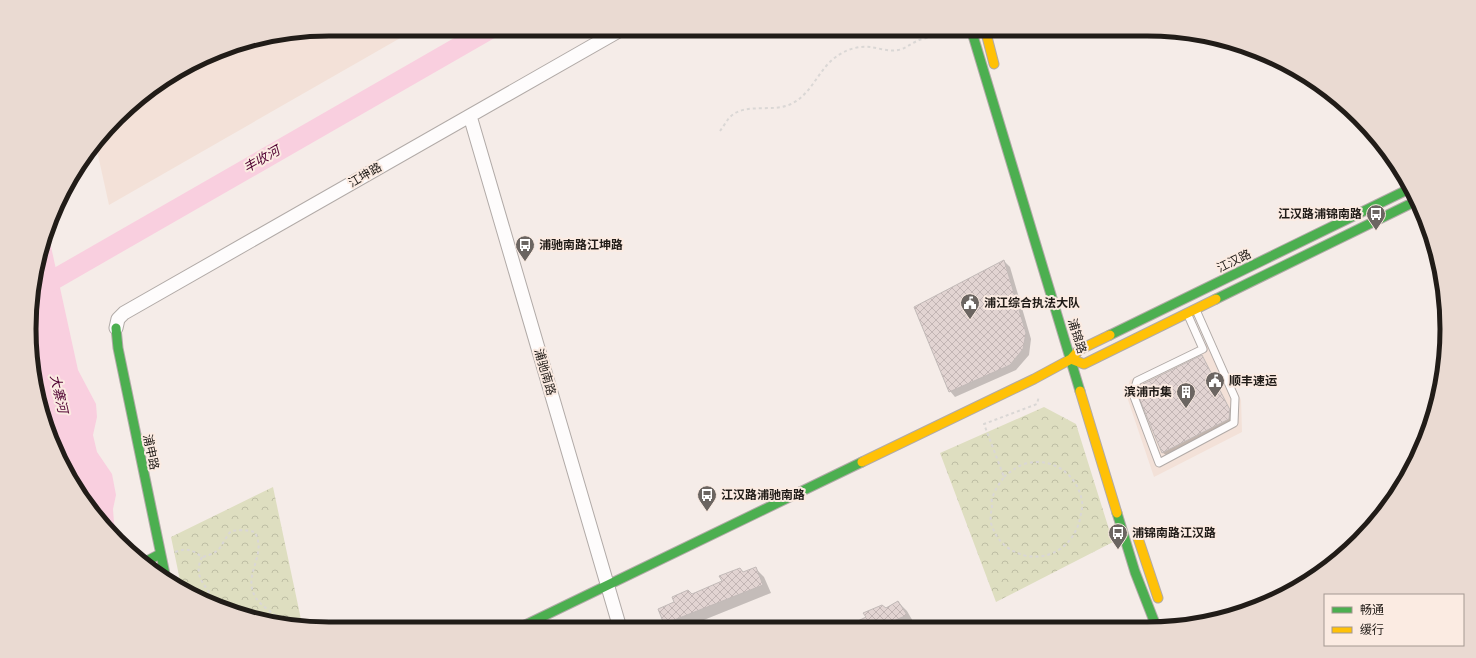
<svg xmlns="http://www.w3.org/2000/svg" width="1476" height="658" font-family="'Alegreya Sans','Noto Sans SC',sans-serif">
  <defs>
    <pattern id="park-crowns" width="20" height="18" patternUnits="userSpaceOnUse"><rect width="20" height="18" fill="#dedec0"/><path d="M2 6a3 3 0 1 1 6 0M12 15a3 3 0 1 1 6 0" fill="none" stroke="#bebea4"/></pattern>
    <pattern id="building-cross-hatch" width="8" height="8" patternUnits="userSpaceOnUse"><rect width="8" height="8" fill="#e2d4d2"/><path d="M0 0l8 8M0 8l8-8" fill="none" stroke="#c2b5b4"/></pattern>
  </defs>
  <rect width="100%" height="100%" fill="#f5ece8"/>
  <!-- built -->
  <path fill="#f3e1d8" d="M 329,29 L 416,29 L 109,205 L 96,146 L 131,103 L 179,69 L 232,45 Z
    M 1213,340 L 1241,400 L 1242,432 L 1154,477 L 1126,394 L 1130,380 Z"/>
  <!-- park -->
  <path fill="url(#park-crowns)" d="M 1044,407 L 1076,424 L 1113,542 L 996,602 L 940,453 Z
    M 273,487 L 302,624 L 232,613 L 182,590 L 171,537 Z"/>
  <!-- water -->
  <path fill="#f9cfdf" d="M 47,239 L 50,242 L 78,370 L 96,404 L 97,417 L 93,435 L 97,452 L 112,474 L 116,495 L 113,509 L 114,523 L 121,542 L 69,479 L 45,426 L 32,368 L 35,271 Z"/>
  <!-- shadow -->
  <path fill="#0003" d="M 1004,261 L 1010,267 L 1031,339 L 1029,355 L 1016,370 L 955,397 L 950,391 Z
    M 1204,359 L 1232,414 L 1231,421 L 1166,455 L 1163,453 L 1141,399 Z
    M 756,569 L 764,577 L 771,593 L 684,628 L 670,628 L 665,624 L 659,610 L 692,595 Z
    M 898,602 L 907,611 L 914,623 L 906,627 L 848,627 Z"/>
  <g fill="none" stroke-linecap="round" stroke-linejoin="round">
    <!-- river -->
    <path stroke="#f9cfdf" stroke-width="20" d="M 34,291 L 490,29"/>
  </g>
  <!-- building -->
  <path fill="url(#building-cross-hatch)" stroke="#c2bab8" d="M 1004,260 L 1026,333 L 1023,349 L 1010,365 L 949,392 L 914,307 Z
    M 1202,355 L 1230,410 L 1229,419 L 1162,453 L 1140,400 L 1143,384 Z
    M 756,567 L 763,585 L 664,624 L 658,609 L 674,602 L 672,597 L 688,590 L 692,594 L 722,581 L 719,576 L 740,568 L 743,572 Z
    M 898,601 L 907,615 L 880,627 L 846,627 L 866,617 L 863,613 L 882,605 L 886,608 Z"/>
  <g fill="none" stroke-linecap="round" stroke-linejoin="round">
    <defs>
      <path id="lane" d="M 1187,313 L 1203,349 L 1137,381 L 1133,394 L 1159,463 L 1234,423 L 1235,398 L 1196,310"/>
      <path id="street" d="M 470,116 L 620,628
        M 116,328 L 118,319 L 124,313 L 622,29"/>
      <path id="fast" d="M 971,29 L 1080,391
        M 1216,299 L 1408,205
        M 116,328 L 118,348 L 166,579
        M 1110,335 L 1411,188
        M 1117,513 L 1135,572 L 1156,626
        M 143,563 L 160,554
        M 519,628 L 862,462"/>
      <path id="slow" d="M 985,29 L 994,64
        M 1071,359 L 1084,364 L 1216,299
        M 1080,391 L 1117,513
        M 862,462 L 1034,379 L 1071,359 L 1079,350 L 1110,335
        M 1138,538 L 1158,598"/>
    </defs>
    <!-- lane casing -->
    <use href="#lane" stroke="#b1aaa7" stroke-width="9"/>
    <!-- street casing -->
    <use href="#street" stroke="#b1aaa7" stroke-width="15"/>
    <!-- fast casing -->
    <use href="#fast" stroke="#b1aaa7" stroke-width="11"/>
    <!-- slow casing -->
    <use href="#slow" stroke="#b1aaa7" stroke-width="11"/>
    <!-- path -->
    <path stroke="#dad7d5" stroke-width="2" stroke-dasharray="3 3" stroke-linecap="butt" d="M 720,131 C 723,127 726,122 729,118 C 745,101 774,114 793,103 C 815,91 820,63 844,52 C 851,48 862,46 870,47 C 879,48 889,52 898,50 C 905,49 910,44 917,41 C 921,39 927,38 932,37
      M 1004,477 C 1010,472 1016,467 1024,464 C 1051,456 1077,473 1082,501 C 1083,506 1081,513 1080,519 C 1074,544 1053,560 1027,556 C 1009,552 996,541 991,523 C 990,518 991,512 992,508 C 992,504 991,499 993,496 C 995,489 1000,483 1004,477 L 984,424 L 1037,404 L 1039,396
      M 175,552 C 187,548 191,549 202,557 C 223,552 219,546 231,531 L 244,530 L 255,532 C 256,535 258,538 258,541 C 262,560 243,578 256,598 C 261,606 274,613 281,621
      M 202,557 C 191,580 210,586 216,606"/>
    <!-- lane -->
    <use href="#lane" stroke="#fefcfc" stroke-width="7"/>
    <!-- street -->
    <use href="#street" stroke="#fefcfc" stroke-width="13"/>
    <!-- fast -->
    <use href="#fast" stroke="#4caf50" stroke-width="9"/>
    <!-- slow -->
    <use href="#slow" stroke="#ffc107" stroke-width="9"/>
  </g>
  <!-- icons -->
  <defs>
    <symbol id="bus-pin" viewBox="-11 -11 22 30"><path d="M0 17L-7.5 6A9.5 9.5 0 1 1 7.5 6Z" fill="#6b6561" stroke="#fbebe2"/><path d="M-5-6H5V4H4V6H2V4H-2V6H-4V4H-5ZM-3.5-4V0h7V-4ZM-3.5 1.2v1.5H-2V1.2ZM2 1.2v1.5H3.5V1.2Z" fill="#fff"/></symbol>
    <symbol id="civic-pin" viewBox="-11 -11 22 30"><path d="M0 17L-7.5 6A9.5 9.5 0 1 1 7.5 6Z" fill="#6b6561" stroke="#fbebe2"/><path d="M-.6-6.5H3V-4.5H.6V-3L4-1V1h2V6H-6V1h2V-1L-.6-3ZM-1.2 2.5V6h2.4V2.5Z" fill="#fff"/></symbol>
    <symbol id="building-pin" viewBox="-11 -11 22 30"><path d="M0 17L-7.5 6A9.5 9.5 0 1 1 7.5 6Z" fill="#6b6561" stroke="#fbebe2"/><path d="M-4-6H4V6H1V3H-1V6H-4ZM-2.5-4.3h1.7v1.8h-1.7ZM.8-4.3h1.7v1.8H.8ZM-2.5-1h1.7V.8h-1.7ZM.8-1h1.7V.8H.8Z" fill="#fff"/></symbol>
  </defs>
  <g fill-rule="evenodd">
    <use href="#bus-pin" x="1365" y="203" width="22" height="30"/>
    <use href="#bus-pin" x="514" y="234" width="22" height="30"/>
    <use href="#civic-pin" x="959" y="292" width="22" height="30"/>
    <use href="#civic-pin" x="1204" y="370" width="22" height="30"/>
    <use href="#building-pin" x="1175" y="381" width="22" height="30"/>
    <use href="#bus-pin" x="696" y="484" width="22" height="30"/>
    <use href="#bus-pin" x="1107" y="522" width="22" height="30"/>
  </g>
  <g text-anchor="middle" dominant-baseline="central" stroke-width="4" stroke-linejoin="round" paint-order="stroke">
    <!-- street labels -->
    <g font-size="12" fill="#211c18" stroke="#fbebe2">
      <text transform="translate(365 175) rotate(-30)">江坤路</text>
      <text transform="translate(1234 261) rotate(-26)">江汉路</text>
      <text transform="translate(1077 336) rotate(73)">浦锦路</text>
      <text transform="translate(545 372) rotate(74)">浦驰南路</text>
      <text transform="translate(151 452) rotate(78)">浦申路</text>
    </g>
    <!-- poi labels -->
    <g font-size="12" font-weight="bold" fill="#211c18" stroke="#fbebe2" text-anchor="start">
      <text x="1362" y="214" text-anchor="end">江汉路浦锦南路</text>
      <text x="539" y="245">浦驰南路江坤路</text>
      <text x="984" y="303">浦江综合执法大队</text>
      <text x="1229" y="381">顺丰速运</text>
      <text x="1172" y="392" text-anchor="end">滨浦市集</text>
      <text x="721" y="495">江汉路浦驰南路</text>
      <text x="1132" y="533">浦锦南路江汉路</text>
    </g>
    <!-- water labels -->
    <g font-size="13" font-style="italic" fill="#500031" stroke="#fbebe2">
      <text transform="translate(262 160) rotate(-30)">丰收河</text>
      <text transform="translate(58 394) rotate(77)">大寨河</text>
    </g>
  </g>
  <!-- crop -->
  <path d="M0 0H1476V658H0ZM329 36H1147A293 293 0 0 1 1440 329V329A293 293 0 0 1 1147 622H329A293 293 0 0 1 36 329V329A293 293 0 0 1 329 36Z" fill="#eadad2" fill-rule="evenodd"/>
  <path fill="none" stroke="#211c18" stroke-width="5" d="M329 36H1147A293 293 0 0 1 1440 329V329A293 293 0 0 1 1147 622H329A293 293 0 0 1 36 329V329A293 293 0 0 1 329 36Z"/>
  <!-- legend -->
  <rect x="1324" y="594" width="140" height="52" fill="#fbebe2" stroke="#a49891"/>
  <rect x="1332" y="607" width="20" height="6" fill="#4caf50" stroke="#a49891"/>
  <text x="1360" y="614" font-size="12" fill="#211c18">畅通</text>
  <rect x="1332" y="627" width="20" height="6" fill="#ffc107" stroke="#a49891"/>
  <text x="1360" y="634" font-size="12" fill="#211c18">缓行</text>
</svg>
